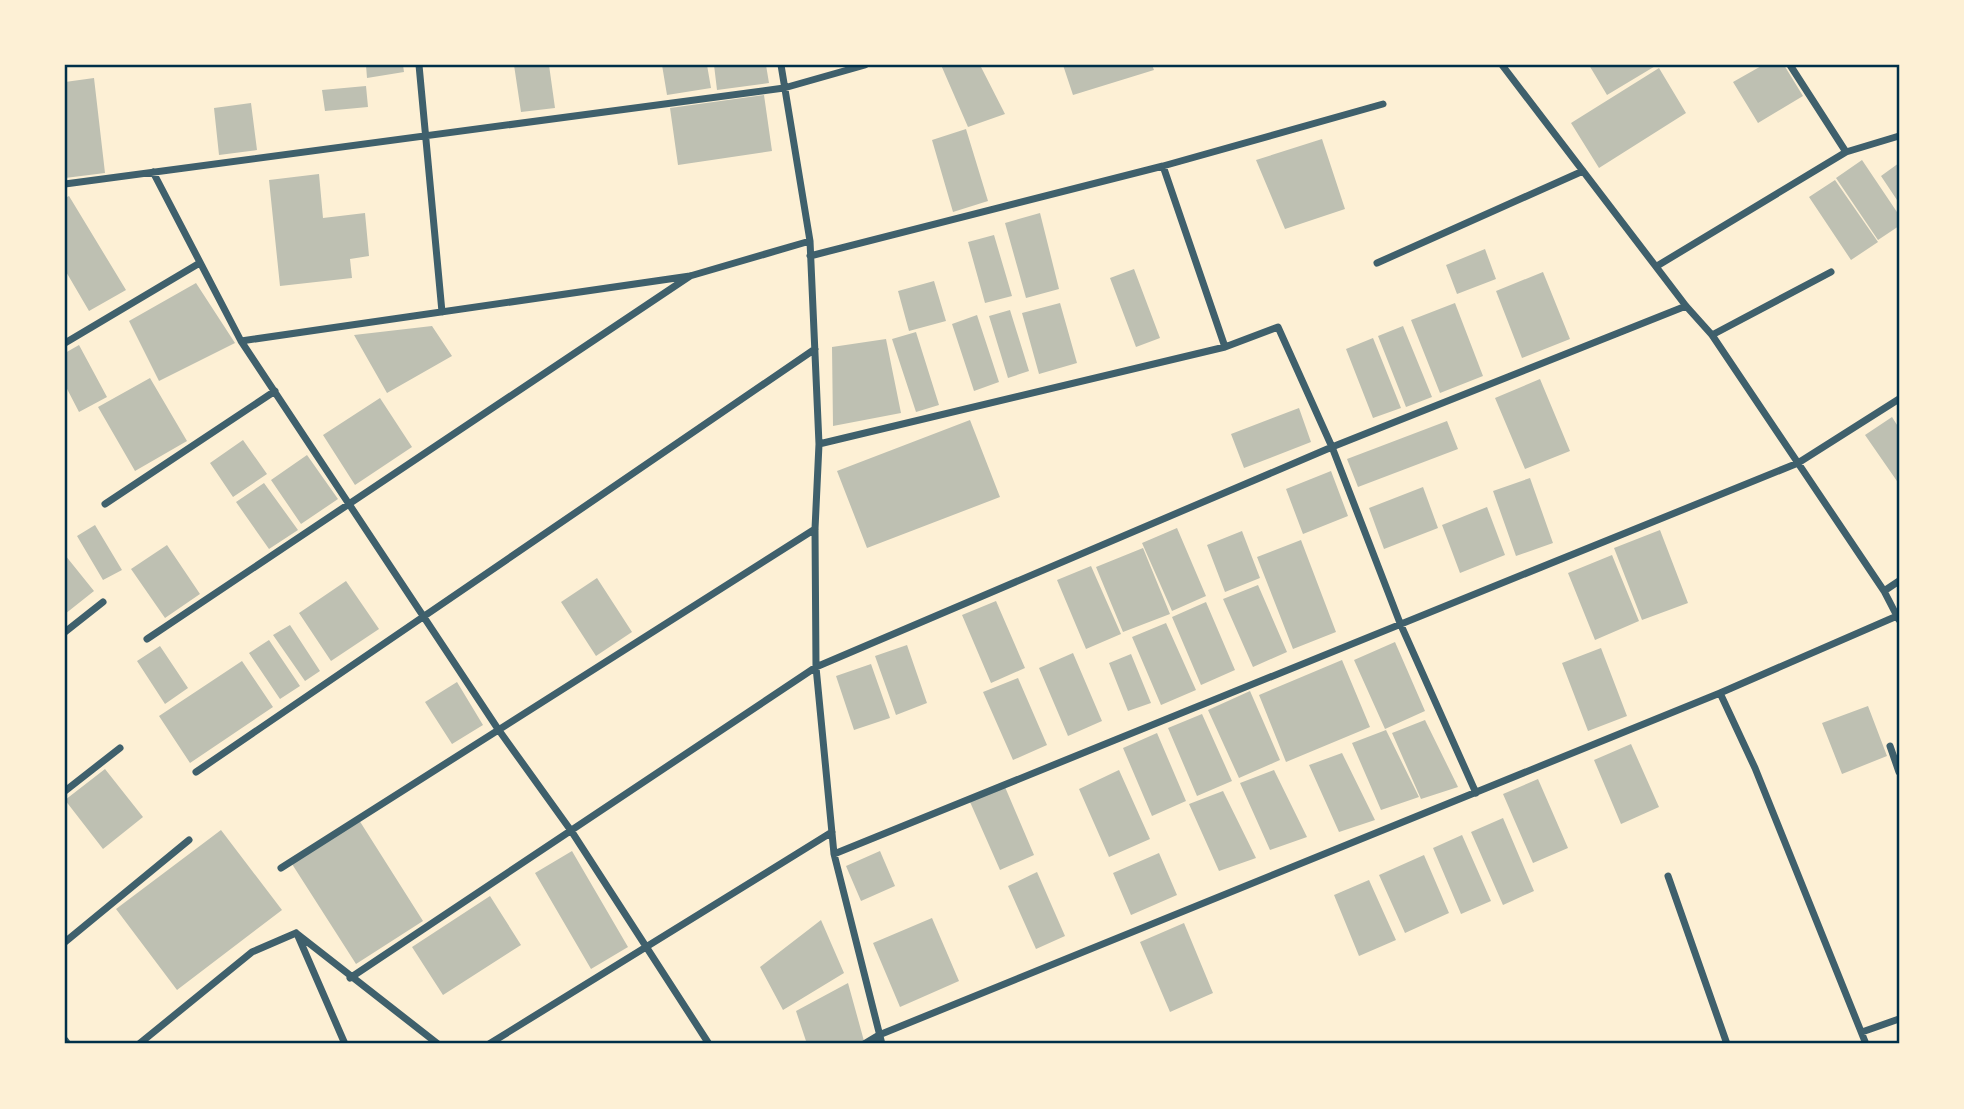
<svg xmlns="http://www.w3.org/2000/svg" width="1964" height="1109" font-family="Rubik,sans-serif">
  <rect width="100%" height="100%" fill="#fdf0d5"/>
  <!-- building -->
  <path fill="#bec0b2" d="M 366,65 L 403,65 L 404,72 L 367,78 Z
    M 514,65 L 549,65 L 555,108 L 521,112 Z
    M 662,65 L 707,65 L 711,88 L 667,95 Z
    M 714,65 L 766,65 L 769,83 L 717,90 Z
    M 941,65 L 980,65 L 1005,114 L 968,127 Z
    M 1063,65 L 1152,65 L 1154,70 L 1073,95 Z
    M 1589,65 L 1657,65 L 1607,95 Z
    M 1763,65 L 1784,65 L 1803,96 L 1758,123 L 1733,82 Z
    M 1659,68 L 1686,113 L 1599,168 L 1571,123 Z
    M 94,78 L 105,173 L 65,178 L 65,82 Z
    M 366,86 L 368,107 L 325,111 L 322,90 Z
    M 764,95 L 772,151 L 678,165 L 670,108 Z
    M 251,103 L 257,150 L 219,155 L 214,108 Z
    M 966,129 L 988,201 L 953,212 L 932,140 Z
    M 1322,139 L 1345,209 L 1285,229 L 1256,160 Z
    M 1862,160 L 1899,215 L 1899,226 L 1878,240 L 1836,178 Z
    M 1899,163 L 1899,203 L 1881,176 Z
    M 319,174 L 323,218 L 365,213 L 369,256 L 350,259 L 352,278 L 280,286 L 269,180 Z
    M 1835,180 L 1878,242 L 1851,260 L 1809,197 Z
    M 69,196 L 126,290 L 89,311 L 65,270 L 65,198 Z
    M 1040,213 L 1059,289 L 1026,298 L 1005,223 Z
    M 994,235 L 1012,296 L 985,303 L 968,242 Z
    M 1485,249 L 1496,279 L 1457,294 L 1446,265 Z
    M 1134,269 L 1160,338 L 1136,347 L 1110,278 Z
    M 1543,272 L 1570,339 L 1522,358 L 1496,291 Z
    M 934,281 L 946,321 L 909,331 L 898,291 Z
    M 196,283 L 235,343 L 159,381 L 129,321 Z
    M 1060,303 L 1077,363 L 1039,374 L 1022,313 Z
    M 1455,303 L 1483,376 L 1440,393 L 1411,320 Z
    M 1010,310 L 1029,371 L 1008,378 L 989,316 Z
    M 977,315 L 999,382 L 974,391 L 952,324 Z
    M 432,326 L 452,356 L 387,393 L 354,335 Z
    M 1403,326 L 1432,397 L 1406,407 L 1378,336 Z
    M 916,332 L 939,405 L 916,412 L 892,339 Z
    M 1373,338 L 1401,408 L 1373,418 L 1346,349 Z
    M 886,339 L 901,413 L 833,426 L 832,347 Z
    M 79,345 L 107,397 L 79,412 L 65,385 L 65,353 Z
    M 150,378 L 187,441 L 135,471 L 98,407 Z
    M 1540,379 L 1570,451 L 1525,469 L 1495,398 Z
    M 380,398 L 412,447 L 355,485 L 323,435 Z
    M 1299,408 L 1311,442 L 1244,468 L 1231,434 Z
    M 1892,417 L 1899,428 L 1899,484 L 1865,435 Z
    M 970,420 L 1000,497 L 867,548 L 837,471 Z
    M 1447,421 L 1458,449 L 1358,487 L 1347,459 Z
    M 243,440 L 267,474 L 233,497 L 210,463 Z
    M 307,455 L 338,499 L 301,524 L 271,480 Z
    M 1331,471 L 1348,516 L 1303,534 L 1286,489 Z
    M 1530,478 L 1553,543 L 1516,556 L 1493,491 Z
    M 264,483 L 298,530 L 269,549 L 236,502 Z
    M 1423,487 L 1438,528 L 1384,549 L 1369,508 Z
    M 1487,507 L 1505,555 L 1460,573 L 1442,525 Z
    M 95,525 L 122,570 L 103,580 L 77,536 Z
    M 1177,528 L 1206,596 L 1172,611 L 1142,543 Z
    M 1660,530 L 1688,603 L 1642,620 L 1614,548 Z
    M 1242,531 L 1260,578 L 1225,592 L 1207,545 Z
    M 1301,540 L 1336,632 L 1293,649 L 1257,557 Z
    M 167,545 L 200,594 L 165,618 L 131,569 Z
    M 1143,548 L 1170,614 L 1123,632 L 1096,567 Z
    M 65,555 L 94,591 L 65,614 Z
    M 1612,555 L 1639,621 L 1595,640 L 1568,573 Z
    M 1091,566 L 1121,634 L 1086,649 L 1057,580 Z
    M 597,578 L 632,632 L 596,656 L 561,602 Z
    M 346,581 L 379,629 L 331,661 L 299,613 Z
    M 1258,585 L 1287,652 L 1253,667 L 1223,599 Z
    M 996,601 L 1025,668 L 991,683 L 962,615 Z
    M 1206,602 L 1235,670 L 1201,685 L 1172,617 Z
    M 1166,623 L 1196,690 L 1161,705 L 1132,637 Z
    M 290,625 L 320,671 L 305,681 L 273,635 Z
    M 269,640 L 300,686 L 280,699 L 249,653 Z
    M 1395,642 L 1425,711 L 1385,729 L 1354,660 Z
    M 907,645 L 927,703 L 896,715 L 875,656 Z
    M 160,646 L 188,688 L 165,704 L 137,661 Z
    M 1601,648 L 1627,716 L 1588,731 L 1562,663 Z
    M 1073,653 L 1102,721 L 1068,736 L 1039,668 Z
    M 1131,654 L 1151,703 L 1128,711 L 1109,663 Z
    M 1342,660 L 1370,727 L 1286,762 L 1259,695 Z
    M 242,661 L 273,707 L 190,763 L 159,716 Z
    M 871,664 L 890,718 L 854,730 L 836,676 Z
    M 1018,678 L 1047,745 L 1013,760 L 983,692 Z
    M 457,682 L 483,725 L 452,744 L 425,702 Z
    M 1250,691 L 1280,760 L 1239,778 L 1208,710 Z
    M 1868,706 L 1887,756 L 1842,774 L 1822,723 Z
    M 1202,714 L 1232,781 L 1197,796 L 1168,728 Z
    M 1425,720 L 1458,787 L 1421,799 L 1392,733 Z
    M 1386,730 L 1419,797 L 1381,810 L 1352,743 Z
    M 1157,733 L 1186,801 L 1152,816 L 1123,748 Z
    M 1631,744 L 1659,807 L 1621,824 L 1594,760 Z
    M 1342,753 L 1375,820 L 1339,832 L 1309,765 Z
    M 105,769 L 143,817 L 103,849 L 65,800 Z
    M 1119,770 L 1150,839 L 1109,857 L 1079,789 Z
    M 1274,770 L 1307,837 L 1270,850 L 1240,783 Z
    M 1538,779 L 1568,848 L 1533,863 L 1503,794 Z
    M 1005,787 L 1034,855 L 1000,870 L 970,802 Z
    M 1223,791 L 1256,858 L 1219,871 L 1189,804 Z
    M 1503,818 L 1534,891 L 1503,905 L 1471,832 Z
    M 359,820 L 423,921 L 356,964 L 292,864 Z
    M 221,830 L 282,910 L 177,990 L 116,909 Z
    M 1462,835 L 1491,901 L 1461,914 L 1433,848 Z
    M 572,851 L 628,947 L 591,969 L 535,873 Z
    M 880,851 L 895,886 L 861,901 L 846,866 Z
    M 1159,853 L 1177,895 L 1131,915 L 1113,873 Z
    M 1424,855 L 1449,913 L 1405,933 L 1379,875 Z
    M 1037,872 L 1065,936 L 1036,949 L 1008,886 Z
    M 1369,880 L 1396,940 L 1359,956 L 1334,895 Z
    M 490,896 L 521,945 L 443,995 L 412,947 Z
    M 932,918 L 959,981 L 900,1007 L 873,943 Z
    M 821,920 L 844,973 L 783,1010 L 760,967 Z
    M 1184,923 L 1213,993 L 1170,1012 L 1140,942 Z
    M 848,983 L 864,1041 L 856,1044 L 807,1044 L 796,1011 Z"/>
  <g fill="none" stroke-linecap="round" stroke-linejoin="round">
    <!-- minor -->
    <path stroke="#3f606c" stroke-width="7" d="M 419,65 L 442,312
      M 781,65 L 810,241 L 819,444 L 815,529 L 816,667 L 834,854 L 882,1044
      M 1502,65 L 1686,306 L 1712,335 L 1884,591 L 1899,620
      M 1790,65 L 1846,152
      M 1163,166 L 1225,347
      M 153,172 L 241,341 L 498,729 L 572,832 L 709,1044
      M 65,184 L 784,88 L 865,65
      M 810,256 L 1163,166 L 1383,104
      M 1377,263 L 1583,171
      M 1657,266 L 1846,152 L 1899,136
      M 1712,335 L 1831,272
      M 241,341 L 690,276 L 810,241
      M 65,343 L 198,264
      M 819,444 L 1225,347 L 1278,327 L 1332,447 L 1400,623 L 1476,793
      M 105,504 L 275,391
      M 1884,591 L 1899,581
      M 65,632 L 103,602
      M 147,639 L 690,276
      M 1720,693 L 1755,768 L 1866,1044
      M 1890,746 L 1899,772
      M 196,772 L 815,349
      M 65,791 L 120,748
      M 834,854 L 1798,463 L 1899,399
      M 281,868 L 815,529
      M 1668,876 L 1727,1044
      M 296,933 L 438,1044
      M 298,936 L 345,1044
      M 65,942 L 189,840
      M 350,978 L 816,667 L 1332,447 L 1686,306
      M 1862,1032 L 1899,1019
      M 65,1040 L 68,1044
      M 139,1044 L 252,952 L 296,933
      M 489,1044 L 832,832
      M 864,1044 L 879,1035 L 1720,693 L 1897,616"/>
  </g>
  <!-- border -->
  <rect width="1964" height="1109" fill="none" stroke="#fdf0d5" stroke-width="133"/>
  <rect x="66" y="66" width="1832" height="976" fill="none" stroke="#003049" stroke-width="2.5"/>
</svg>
